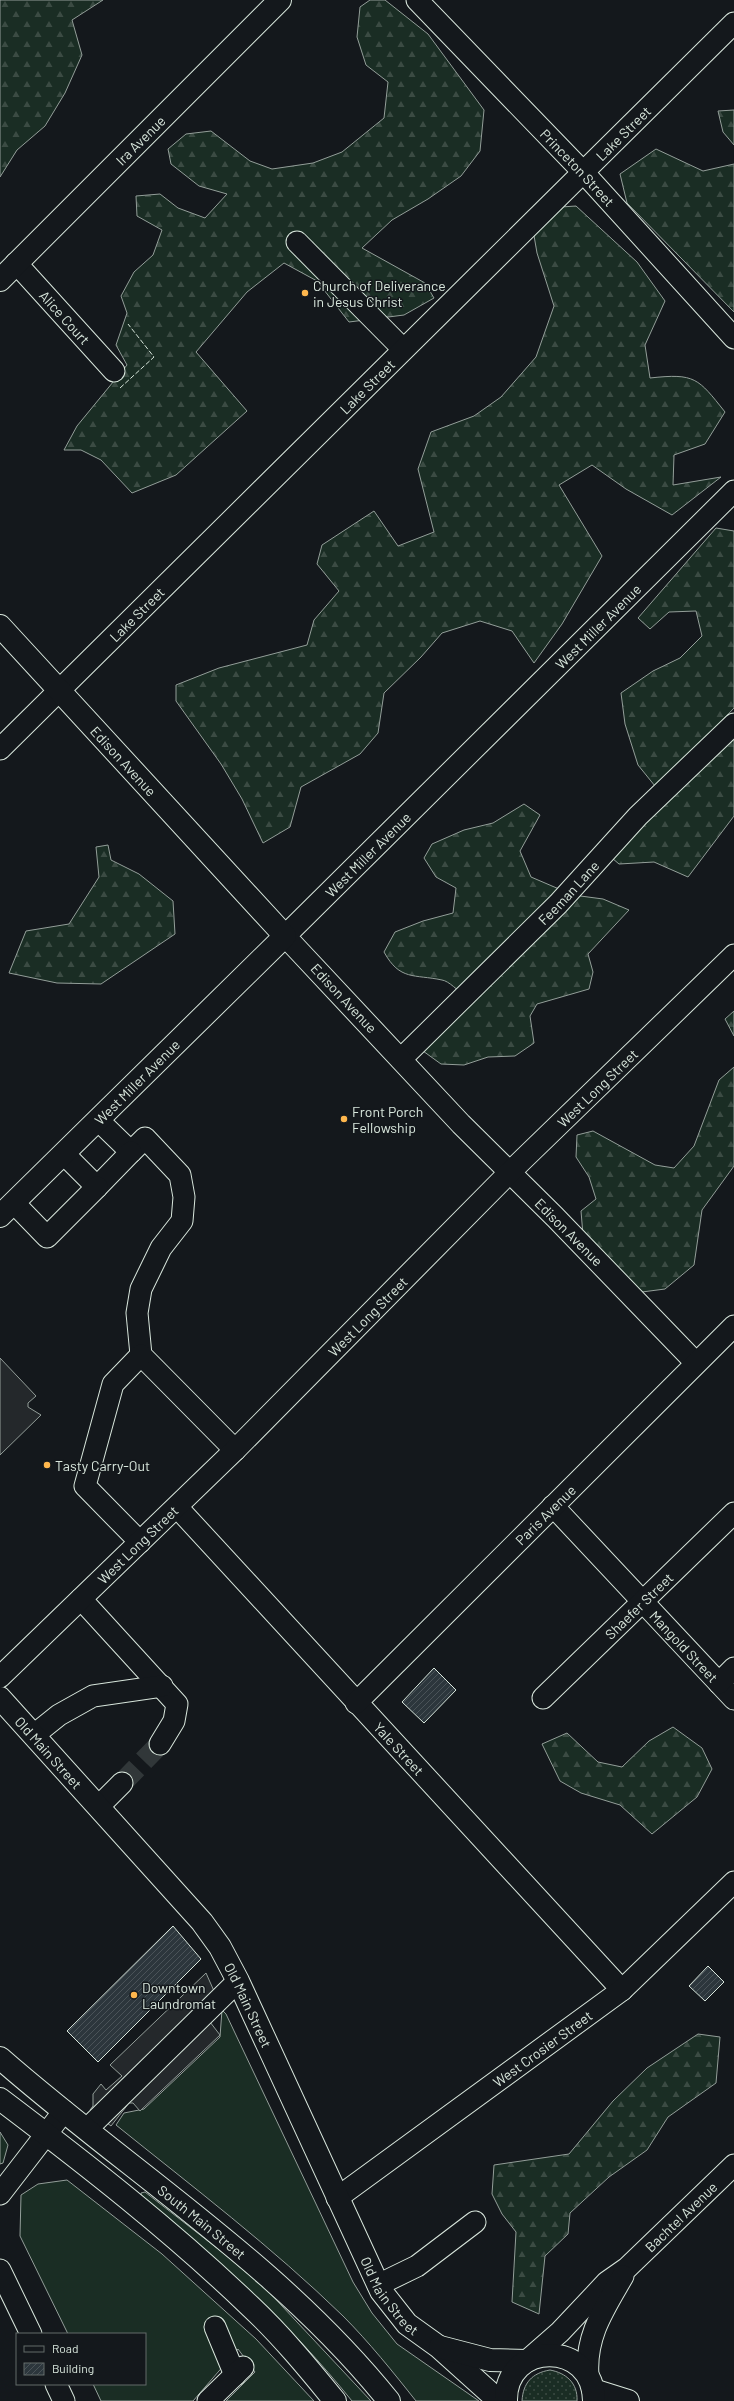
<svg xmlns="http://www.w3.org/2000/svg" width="734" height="2401" font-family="Barlow,sans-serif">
  <defs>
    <pattern id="forest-firs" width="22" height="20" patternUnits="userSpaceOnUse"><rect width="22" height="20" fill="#1a2d24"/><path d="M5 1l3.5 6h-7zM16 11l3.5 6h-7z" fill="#3b4b43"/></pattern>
    <pattern id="garden-dots" width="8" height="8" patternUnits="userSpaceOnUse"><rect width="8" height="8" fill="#1a2d24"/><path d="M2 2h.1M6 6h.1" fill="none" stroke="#3b4b43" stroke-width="1.8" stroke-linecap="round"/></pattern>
    <pattern id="building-hatch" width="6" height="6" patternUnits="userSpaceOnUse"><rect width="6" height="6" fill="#2c363c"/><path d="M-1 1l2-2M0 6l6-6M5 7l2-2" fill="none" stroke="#4a5358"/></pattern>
  </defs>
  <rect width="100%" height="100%" fill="#14181c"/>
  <!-- grass -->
  <path fill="#1a2d24" stroke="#939e99" d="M 222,2010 L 226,2014 L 353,2282 L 372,2313 L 397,2344 L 479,2401 L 416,2401 C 393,2372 369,2342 343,2316 C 272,2247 193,2187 116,2125 L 124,2113 L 144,2109 L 220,2037 Z
    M 0,2132 L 8,2145 L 3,2163 L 0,2164 Z
    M 67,2180 L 162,2254 L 256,2339 L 314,2401 L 226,2401 L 255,2372 L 238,2349 L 193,2401 L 101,2401 L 93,2384 L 145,2384 L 145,2334 L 68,2334 L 20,2236 L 21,2195 L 38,2184 Z
    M 145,2192 L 222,2252 L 267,2290 L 371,2401 L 352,2401 C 290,2324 218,2258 141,2197 L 141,2193 Z"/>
  <!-- forest -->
  <path fill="url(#forest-firs)" stroke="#939e99" d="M 0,0 L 103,0 L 72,20 L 82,55 L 65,93 L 45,126 L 17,150 L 0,177 Z
    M 370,0 L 385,0 L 428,34 L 484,110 L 480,151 L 461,176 L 428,199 L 392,220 L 362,248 L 425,283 L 434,298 L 404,315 L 349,322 L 317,281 L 284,263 L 247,292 L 196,352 L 247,411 L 176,475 L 132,493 L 101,460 L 81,450 L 64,450 L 77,426 L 127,365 L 116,345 L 127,313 L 121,296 L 134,272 L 153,255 L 162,230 L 137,216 L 136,196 L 160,194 L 178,208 L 205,218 L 227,194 L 199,186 L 171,164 L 168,149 L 186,134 L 211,131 L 250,161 L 272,169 L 313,163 L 342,152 L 384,118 L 388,82 L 366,65 L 357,37 L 360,7 Z
    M 734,110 L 734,145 L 723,132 L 718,111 Z
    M 656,149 L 703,171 L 734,164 L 734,312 L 627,203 L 620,174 Z
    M 576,206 L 637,262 L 665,301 L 645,345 L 650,378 C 695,373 698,378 725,412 L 705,444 L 674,455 L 673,485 L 721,477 L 672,515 L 626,489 L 592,465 L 559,485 L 602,556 L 562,624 L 534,663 L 512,631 L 480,621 L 442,633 L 421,657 L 384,693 L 378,733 L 360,754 L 301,787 L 290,827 L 263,843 L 242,799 L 221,764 L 176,701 L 176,685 L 219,668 L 307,645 L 314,620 L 339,591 L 317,564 L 322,545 L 374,511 L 398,546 L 434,532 L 418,469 L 431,432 L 474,416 L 501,397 L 536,357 L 554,306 L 537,253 L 532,224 L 561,207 Z
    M 716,528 L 734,531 L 734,708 L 716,727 L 734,738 L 734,816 L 688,877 L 654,862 L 619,864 L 612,858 L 655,786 L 638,765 L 625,724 L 621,693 L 653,671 L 680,658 L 702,636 L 696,611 L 669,612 L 650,629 L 638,618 Z
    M 524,804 L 540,815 L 520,851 L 531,877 L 573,895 L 603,899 L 629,910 L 588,954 L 593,972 L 589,989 L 537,1004 L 530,1016 L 534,1043 L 515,1056 L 488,1057 L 464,1065 L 441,1064 L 423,1051 L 465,996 C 458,991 449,981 442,980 C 414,974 400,981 384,952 L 395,932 L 423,921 L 453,913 L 456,888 L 436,877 L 424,858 L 432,844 L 464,830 L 493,823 Z
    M 108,845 L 111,860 L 139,874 L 173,901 L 175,934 L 101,984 L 57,983 L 9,973 L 26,931 L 69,924 L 99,877 L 96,847 Z
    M 734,1011 L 734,1036 L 725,1019 Z
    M 734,1067 L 734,1166 L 702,1210 L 694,1265 L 665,1289 L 642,1292 L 583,1235 L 581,1211 L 596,1199 L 589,1177 L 576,1157 L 577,1135 L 593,1131 L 655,1165 L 674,1168 L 694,1146 L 719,1080 Z
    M 673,1727 L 702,1748 L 712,1769 L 697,1797 L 652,1834 L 620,1805 L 581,1793 L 560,1781 L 542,1744 L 567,1733 L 598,1762 L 622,1767 L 649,1741 Z
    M 698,2034 L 720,2037 L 716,2083 L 668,2117 L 647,2150 L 609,2177 L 570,2213 L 568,2234 L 545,2256 L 539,2314 L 512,2302 L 516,2232 L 502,2214 L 492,2194 L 494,2165 L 569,2154 L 613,2101 L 647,2068 Z"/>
  <!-- garden -->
  <path fill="url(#garden-dots)" stroke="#939e99" d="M 550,2370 C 566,2373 578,2383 577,2401 L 522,2401 C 523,2383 532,2373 550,2370 Z"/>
  <!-- parking -->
  <path fill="#24282b" stroke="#939e99" d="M 0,1358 L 36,1396 L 28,1403 L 28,1407 L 41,1415 L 0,1455 Z
    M 206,1973 L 222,2009 L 210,2022 L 220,2035 L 140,2111 L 133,2103 L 129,2103 L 111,2126 L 90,2110 L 93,2106 L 93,2094 L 101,2084 L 106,2090 L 122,2076 L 110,2065 Z"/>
  <!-- building -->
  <path fill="url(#building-hatch)" stroke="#d8e6dc" d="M 434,1668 L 456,1690 L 424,1723 L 402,1702 Z
    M 173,1926 L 201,1959 L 98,2062 L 67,2031 Z
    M 708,1966 L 724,1982 L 705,2001 L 689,1986 Z"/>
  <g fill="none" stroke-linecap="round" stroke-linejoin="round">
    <!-- minor-tunnel -->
    <path stroke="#313739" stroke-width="21" stroke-dasharray="21 10" stroke-linecap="butt" d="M 122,1783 L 160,1744"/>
    <defs>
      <g id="minor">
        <path id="s1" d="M 417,0 L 584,173 L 734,338"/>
        <path d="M 297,242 L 403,349"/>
        <path id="s2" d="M 16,263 L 114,371"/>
        <path id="s3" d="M 0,749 L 734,23"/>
        <path id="s4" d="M 401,1059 L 558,904 L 638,816 L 734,724"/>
        <path d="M 98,1120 L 131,1152 L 145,1138 L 180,1175 L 184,1197 L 182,1221 L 161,1248 L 141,1289 L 137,1313 L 141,1355 L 235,1450"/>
        <path d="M 64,1154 L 97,1187 L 131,1152"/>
        <path d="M 14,1203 L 47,1237 L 97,1187"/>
        <path id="s5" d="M 696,1363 L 555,1217 L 461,1124 L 285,936 L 734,491"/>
        <path id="s6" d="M 553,1506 L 734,1699"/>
        <path id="s7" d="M 177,1507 L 622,1990"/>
        <path d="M 140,1542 L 85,1486 L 113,1384 L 141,1355"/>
        <path d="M 81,1599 L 177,1704 L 174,1721 L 160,1744"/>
        <path id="s8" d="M 0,1677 L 235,1450 L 509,1173 L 734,955"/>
        <path d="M 719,1683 L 734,1668"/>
        <path id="s9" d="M 543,1698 L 734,1513"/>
        <path id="s10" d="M 356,1703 L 734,1326"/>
        <path d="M 34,1735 L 59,1715 L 93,1696 L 162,1686"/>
        <path d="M 99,1806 L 122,1783"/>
        <path d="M 87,2129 L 238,1981"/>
        <path d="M 0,2194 L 64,2111"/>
        <path id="s11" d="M 337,2198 L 622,1990 L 734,1882"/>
        <path d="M 0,2270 L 31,2334"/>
        <path d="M 378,2285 L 417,2266 L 475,2222"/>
        <path d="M 215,2327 L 235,2375"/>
        <path id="s12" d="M 528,2360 L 560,2332 L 607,2282 L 627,2268 L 734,2165"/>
        <path d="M 588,2376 C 585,2336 604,2309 623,2276"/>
        <path d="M 56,2384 L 64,2401"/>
        <path d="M 208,2401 L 243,2367"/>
      </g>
      <g id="major">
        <path id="s13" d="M 0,280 L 280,0"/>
        <path id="s14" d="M 0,626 L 285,936 L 0,1216"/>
        <path id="s15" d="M 0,1698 L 202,1922 L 220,1947 L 238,1981 L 381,2291 L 407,2324 L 439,2347 L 499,2401"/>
        <path id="s16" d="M 0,2058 C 130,2172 280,2265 389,2401"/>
        <path d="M 0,2099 C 86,2164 172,2231 250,2306 C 281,2335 309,2369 335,2401"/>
        <path d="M 440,2347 L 490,2360 L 526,2361"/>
        <path d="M 593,2390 L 628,2401"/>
        <path d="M 506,2401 C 505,2340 594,2340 594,2401"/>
      </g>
    </defs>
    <!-- minor casing -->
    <use href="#minor" stroke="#d8e6dc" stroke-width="23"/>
    <!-- major casing -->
    <use href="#major" stroke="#d8e6dc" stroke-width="24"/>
    <!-- minor -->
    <use href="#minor" stroke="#14181c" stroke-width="21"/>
    <!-- major -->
    <use href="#major" stroke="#14181c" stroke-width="22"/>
    <!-- fence -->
    <path stroke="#d8e6dc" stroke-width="1" stroke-dasharray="5 2" stroke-linecap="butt" d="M 120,388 L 154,357 L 128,324"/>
  </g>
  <!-- markers -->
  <g fill="#ffb74d" stroke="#14181c" stroke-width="1.5">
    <circle cx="305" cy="293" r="4"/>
    <circle cx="344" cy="1119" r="4"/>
    <circle cx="47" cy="1465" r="4"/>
    <circle cx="134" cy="1995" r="4"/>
  </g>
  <g text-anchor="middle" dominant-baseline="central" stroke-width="3" stroke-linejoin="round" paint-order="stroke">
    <!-- street labels -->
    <g font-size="14" fill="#d8e6dc" stroke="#14181c">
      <text stroke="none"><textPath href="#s3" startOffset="876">Lake Street</textPath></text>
      <text stroke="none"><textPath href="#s13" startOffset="198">Ira Avenue</textPath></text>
      <text stroke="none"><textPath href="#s1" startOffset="232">Princeton Street</textPath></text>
      <text stroke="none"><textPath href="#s2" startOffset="73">Alice Court</textPath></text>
      <text stroke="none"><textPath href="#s3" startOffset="516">Lake Street</textPath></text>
      <text stroke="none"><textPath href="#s3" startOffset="192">Lake Street</textPath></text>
      <text stroke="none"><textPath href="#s5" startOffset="1033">West Miller Avenue</textPath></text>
      <text stroke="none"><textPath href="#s14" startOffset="183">Edison Avenue</textPath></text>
      <text stroke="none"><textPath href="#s5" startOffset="709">West Miller Avenue</textPath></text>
      <text stroke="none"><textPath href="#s4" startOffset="236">Feeman Lane</textPath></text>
      <text transform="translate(344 998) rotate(47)">Edison Avenue</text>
      <text transform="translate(137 1082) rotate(-45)">West Miller Avenue</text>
      <text stroke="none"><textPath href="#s8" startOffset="839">West Long Street</textPath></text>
      <text transform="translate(569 1232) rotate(45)">Edison Avenue</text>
      <text stroke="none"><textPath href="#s8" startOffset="515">West Long Street</textPath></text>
      <text stroke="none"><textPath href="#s10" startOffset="267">Paris Avenue</textPath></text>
      <text stroke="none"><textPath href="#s8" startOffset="191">West Long Street</textPath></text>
      <text stroke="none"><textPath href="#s9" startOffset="133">Shaefer Street</textPath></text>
      <text stroke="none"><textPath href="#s6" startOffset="192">Mangold Street</textPath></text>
      <text stroke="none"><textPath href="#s7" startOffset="328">Yale Street</textPath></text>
      <text stroke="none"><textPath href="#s15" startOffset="73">Old Main Street</textPath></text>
      <text stroke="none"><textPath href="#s15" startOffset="397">Old Main Street</textPath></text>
      <text stroke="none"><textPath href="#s11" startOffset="254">West Crosier Street</textPath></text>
      <text stroke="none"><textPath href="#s12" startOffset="210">Bachtel Avenue</textPath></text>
      <text stroke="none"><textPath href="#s16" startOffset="260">South Main Street</textPath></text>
      <text stroke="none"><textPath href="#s15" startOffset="721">Old Main Street</textPath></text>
    </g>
    <!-- poi labels -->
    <g font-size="14" fill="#d8e6dc" stroke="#14181c" text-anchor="start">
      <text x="313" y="285">Church of Deliverance<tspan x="313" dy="16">in Jesus Christ</tspan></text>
      <text x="352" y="1111">Front Porch<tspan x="352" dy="16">Fellowship</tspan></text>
      <text x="55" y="1465">Tasty Carry-Out</text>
      <text x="142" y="1987">Downtown<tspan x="142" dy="16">Laundromat</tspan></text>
    </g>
  </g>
  <!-- legend -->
  <rect x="16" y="2333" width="130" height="52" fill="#14181c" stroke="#626a69"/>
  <rect x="24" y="2346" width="20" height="6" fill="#14181c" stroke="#626a69"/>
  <text x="52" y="2353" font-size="12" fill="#d8e6dc">Road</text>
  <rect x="24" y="2363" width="20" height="12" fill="url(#building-hatch)" stroke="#626a69"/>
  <text x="52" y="2373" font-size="12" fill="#d8e6dc">Building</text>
</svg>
